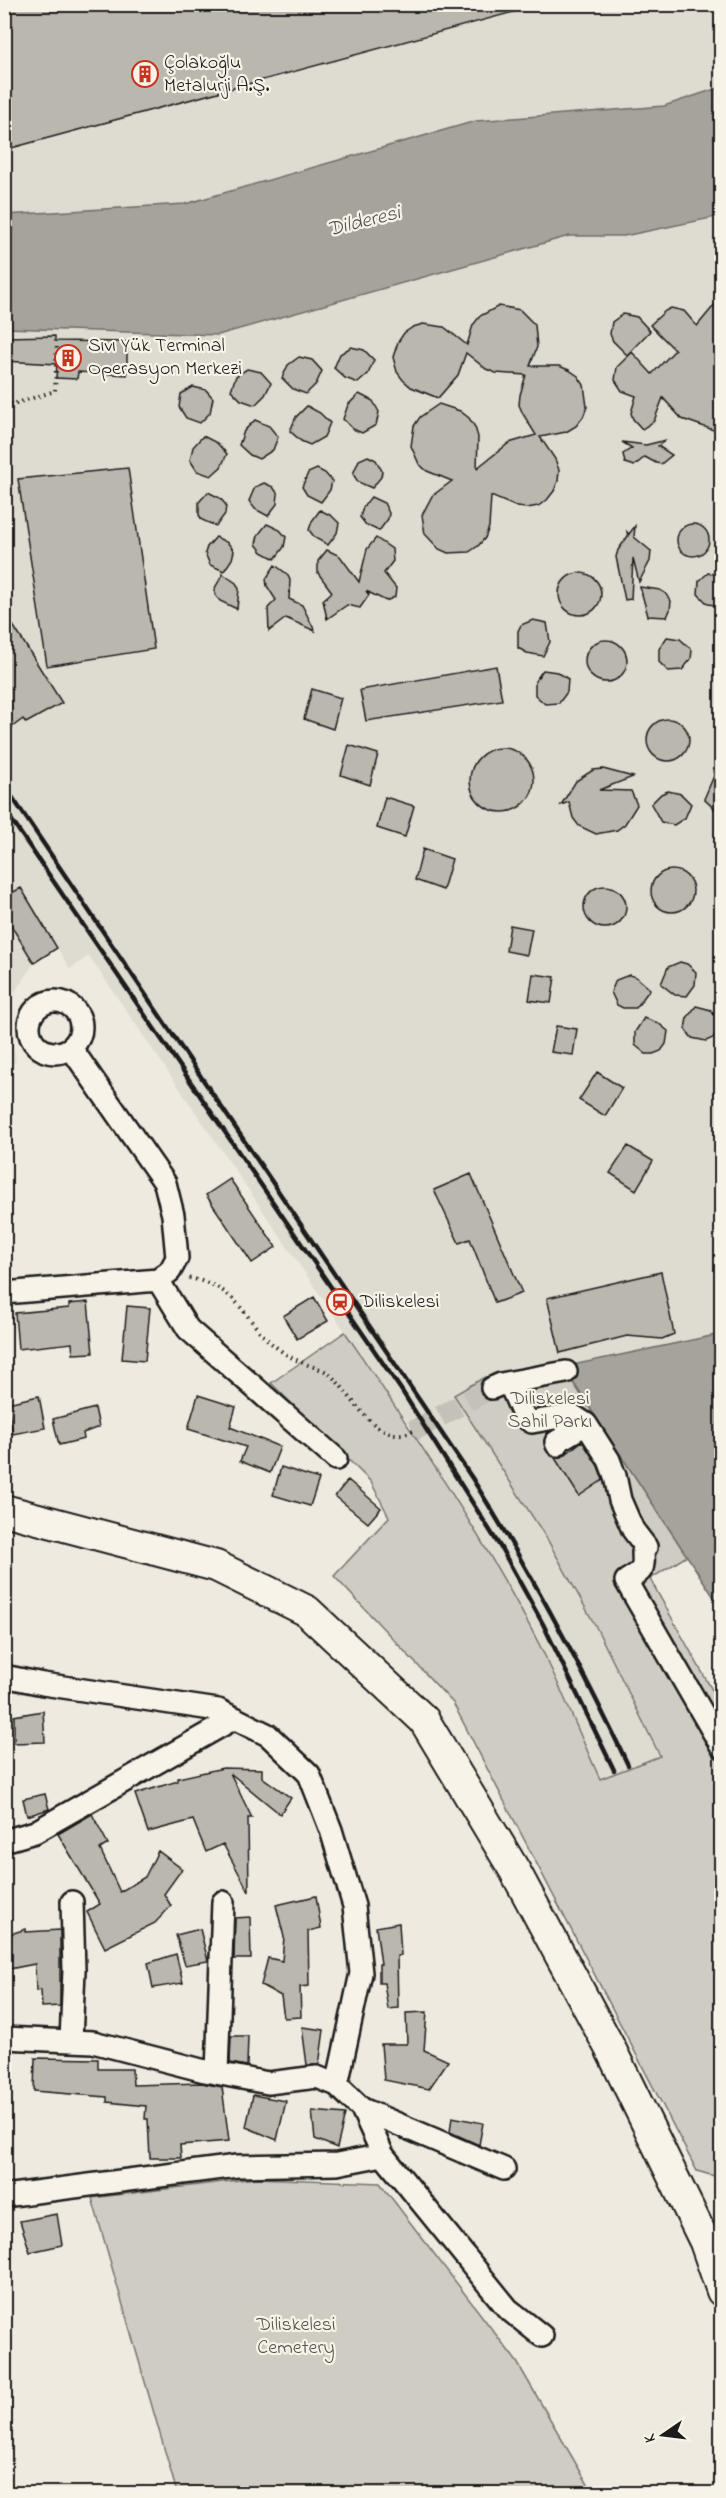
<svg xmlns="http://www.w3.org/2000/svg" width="726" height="2498" font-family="'Indie Flower',sans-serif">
  <rect width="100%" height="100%" fill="#eeeae0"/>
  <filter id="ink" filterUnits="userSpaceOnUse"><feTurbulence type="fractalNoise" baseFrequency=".0167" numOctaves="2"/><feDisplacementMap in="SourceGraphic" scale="12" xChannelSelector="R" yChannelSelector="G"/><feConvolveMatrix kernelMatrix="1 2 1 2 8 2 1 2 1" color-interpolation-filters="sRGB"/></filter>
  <g filter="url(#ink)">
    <!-- built -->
    <path fill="#dedbd1" d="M 5,5 L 721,5 L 721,87 L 664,106 L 476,121 L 185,204 L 5,215 Z
      M 721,216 L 721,1334 L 563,1367 L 485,1377 L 454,1395 L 547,1539 L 595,1625 L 660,1756 L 600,1779 L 538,1643 L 486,1550 L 413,1431 L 89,956 L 70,969 L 21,888 L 5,897 L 5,328 L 218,335 L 569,236 L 624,236 Z
      M 4,914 L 34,963 L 7,1004 L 16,1062 L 5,1064 Z"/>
    <!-- green -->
    <path fill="#cfccc3" stroke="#767470" stroke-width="1.5" d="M 345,1332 C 413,1433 482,1534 538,1642 C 561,1686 579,1734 600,1779 L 660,1756 L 595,1625 L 547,1539 L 454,1395 L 485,1377 L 563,1367 L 687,1556 L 650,1579 L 721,1706 L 721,1743 L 620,1579 L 721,1758 L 721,2178 L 697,2171 L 453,1703 L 334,1576 L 389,1517 L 371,1482 L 271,1383 Z
      M 256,2178 L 380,2183 L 517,2362 L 593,2493 L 177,2493 L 92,2198 Z"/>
    <!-- water -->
    <path fill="#a6a39d" stroke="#6f6d69" stroke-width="1.5" d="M 721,87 L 721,216 L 624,236 L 569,236 L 218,335 L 5,328 L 5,215 L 185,204 L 476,121 L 664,106 Z
      M 721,1334 L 721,1608 L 563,1367 Z"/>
    <!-- building -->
    <path fill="#bab7af" stroke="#1c1c1c" stroke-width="1.5" d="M 4,4 L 520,4 L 521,10 L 4,150 Z
      M 722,296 L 722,433 L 682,419 L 663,398 L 654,421 L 642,429 L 633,419 L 631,413 L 636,396 L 622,391 L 615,380 L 617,367 L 632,352 L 652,374 L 675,350 L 650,325 L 665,311 L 671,308 L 684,311 L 697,326 Z
      M 499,306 L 520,310 L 535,325 L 537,347 L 530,366 L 559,366 L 569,370 L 578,376 L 584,385 L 587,407 L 583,417 L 576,426 L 566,432 L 540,437 L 555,459 L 559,470 L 558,481 L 554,491 L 547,500 L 538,506 L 527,508 L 517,507 L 491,496 L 489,527 L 485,538 L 478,546 L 469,552 L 448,553 L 439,549 L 425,534 L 422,515 L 432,496 L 452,481 L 427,471 L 419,464 L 411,446 L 414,426 L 420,417 L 439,404 L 460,411 L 469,418 L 475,427 L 478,437 L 477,468 L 509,443 L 536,435 L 523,414 L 519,405 L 520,395 L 526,375 L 496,373 L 486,369 L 466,353 L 458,375 L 438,398 L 411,387 L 403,380 L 397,372 L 393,357 L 398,342 L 404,333 L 413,327 L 423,324 L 444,327 L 467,345 L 473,325 L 480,316 Z
      M 623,314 L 637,317 L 650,331 L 627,355 L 613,341 L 610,334 L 612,322 Z
      M 55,336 L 55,341 L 127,342 L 127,375 L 78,372 L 77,379 L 56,378 L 57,364 L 4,361 L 4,337 Z
      M 351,347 L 364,350 L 374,360 L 368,374 L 358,383 L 345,378 L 334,368 L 340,354 Z
      M 299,357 L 312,360 L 322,371 L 316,384 L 306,394 L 293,389 L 282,378 L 288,365 Z
      M 247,369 L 261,372 L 271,383 L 265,395 L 255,405 L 241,400 L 231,390 L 236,376 Z
      M 193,387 L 206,390 L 213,398 L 210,413 L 200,423 L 186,418 L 179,407 L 181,394 Z
      M 359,394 L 373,401 L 379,412 L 376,425 L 362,433 L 353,429 L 343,419 L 348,405 Z
      M 307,406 L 320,413 L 330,423 L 324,437 L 310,445 L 301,441 L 290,431 L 296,417 Z
      M 255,420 L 269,426 L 278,437 L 273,450 L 259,459 L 250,455 L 239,445 L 244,431 Z
      M 203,436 L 217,443 L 227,454 L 221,467 L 211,476 L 197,471 L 190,460 L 193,447 Z
      M 666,440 L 658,446 L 672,455 L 661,464 L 656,463 L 645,457 L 634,466 L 625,463 L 623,454 L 632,448 L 622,442 L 646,445 Z
      M 368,456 L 376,460 L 382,471 L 381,477 L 372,488 L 358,482 L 353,474 L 359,460 Z
      M 128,468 L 154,649 L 47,666 L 18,479 Z
      M 317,469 L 325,473 L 332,481 L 330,490 L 321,502 L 307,495 L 302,487 L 308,473 Z
      M 264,483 L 273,487 L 278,494 L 277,504 L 268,516 L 255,509 L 249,501 L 255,487 Z
      M 208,492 L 220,498 L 226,505 L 225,514 L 216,526 L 202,520 L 199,515 L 199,502 Z
      M 371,497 L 384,503 L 389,513 L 388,519 L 379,531 L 366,525 L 360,517 L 363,507 Z
      M 320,510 L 332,516 L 339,523 L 337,533 L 328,545 L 315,538 L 309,530 L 312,521 Z
      M 267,524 L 280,530 L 286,537 L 284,547 L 275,559 L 262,552 L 256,544 L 258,535 Z
      M677 540a16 16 0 1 1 32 0a16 16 0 1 1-32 0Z
      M 635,526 L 634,537 L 651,551 L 650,561 L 639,582 L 633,558 L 631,599 L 625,600 L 616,557 L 618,550 L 628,536 L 627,532 L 629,534 Z
      M 216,537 L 228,543 L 234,551 L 232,559 L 224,571 L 210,565 L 205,553 L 207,547 Z
      M 376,538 L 392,549 L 393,561 L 384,573 L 396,588 L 395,597 L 386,601 L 366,591 L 369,595 L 360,608 L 347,605 L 327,619 L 323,600 L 332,592 L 318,573 L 318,561 L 327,550 L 340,556 L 359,582 L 367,549 Z
      M 275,565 L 287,574 L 290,580 L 289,599 L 302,605 L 315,631 L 286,618 L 269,631 L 268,608 L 276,600 L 267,586 L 266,579 Z
      M559 594a21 21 0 1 1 42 0a21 21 0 1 1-42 0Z
      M 708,573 L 722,575 L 722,606 L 708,604 L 698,594 L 699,581 Z
      M 223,574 L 236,583 L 239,589 L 237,609 L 220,601 L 215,595 L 215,588 Z
      M 640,587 L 660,590 L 665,593 L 671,601 L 670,610 L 667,617 L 648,616 Z
      M 4,611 L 62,703 L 26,723 L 23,719 L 4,733 Z
      M 533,620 L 547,623 L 550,642 L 543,656 L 527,653 L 518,648 L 518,631 L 521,625 Z
      M 667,637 L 680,639 L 692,650 L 691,659 L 682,670 L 668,671 L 659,662 L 659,649 Z
      M585 661a21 21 0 1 1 42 0a21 21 0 1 1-42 0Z
      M 496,666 L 502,700 L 366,721 L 360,690 Z
      M 543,670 L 557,672 L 568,679 L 567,692 L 559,703 L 545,704 L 535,695 L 535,681 Z
      M 312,689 L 341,698 L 333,729 L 304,719 Z
      M647 740a21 21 0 1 1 42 0a21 21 0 1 1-42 0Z
      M 349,745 L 378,754 L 370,785 L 341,775 Z
      M470 780a32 32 0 1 1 64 0a32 32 0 1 1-64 0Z
      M 722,757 L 722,816 L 704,799 Z
      M 603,769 L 633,777 L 599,790 L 631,791 L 637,805 L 625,824 L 617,830 L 596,834 L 579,826 L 573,818 L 569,802 L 561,805 L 576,781 L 593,770 Z
      M 668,791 L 681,794 L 691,804 L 685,818 L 674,825 L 661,822 L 651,804 L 661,794 Z
      M 385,797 L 414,806 L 405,837 L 377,828 Z
      M 423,849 L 452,859 L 443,890 L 415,880 Z
      M651 891a21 21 0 1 1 42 0a21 21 0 1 1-42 0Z
      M584 907a21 21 0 1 1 42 0a21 21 0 1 1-42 0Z
      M 21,888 L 57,948 L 34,963 L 4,914 L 4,897 Z
      M 510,925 L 532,929 L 527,955 L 506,951 Z
      M 680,962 L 687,964 L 696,972 L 695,985 L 687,996 L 675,995 L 661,984 L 668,967 Z
      M 533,974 L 555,977 L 551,1003 L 529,1000 Z
      M 629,975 L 636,977 L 650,989 L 636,1008 L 623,1008 L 617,1005 L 611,992 L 616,980 Z
      M 696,1006 L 711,1010 L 719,1022 L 718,1031 L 713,1038 L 706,1041 L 692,1038 L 685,1029 L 687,1018 Z
      M 644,1018 L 658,1023 L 668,1031 L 666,1044 L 661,1051 L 653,1054 L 646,1054 L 635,1045 L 635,1032 Z
      M 556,1026 L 577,1029 L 573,1055 L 551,1052 Z
      M 597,1072 L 622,1088 L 605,1116 L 579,1100 Z
      M 628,1146 L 653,1161 L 636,1190 L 610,1173 Z
      M 471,1174 L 522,1293 L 495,1303 L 470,1239 L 459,1243 L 434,1190 Z
      M 230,1179 L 276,1247 L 252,1263 L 206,1195 Z
      M 661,1272 L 674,1334 L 662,1339 L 627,1336 L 560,1353 L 547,1298 Z
      M 314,1297 L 328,1321 L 297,1339 L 283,1316 Z
      M 88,1302 L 93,1353 L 73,1354 L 72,1343 L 18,1349 L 15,1313 L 69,1308 L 69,1304 Z
      M 127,1306 L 150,1308 L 145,1361 L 122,1359 Z
      M 198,1395 L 236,1407 L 230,1427 L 280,1447 L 270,1473 L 240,1461 L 246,1447 L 188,1429 Z
      M 39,1396 L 45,1428 L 13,1434 L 7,1403 Z
      M 95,1408 L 99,1427 L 83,1433 L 84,1439 L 59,1445 L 53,1419 Z
      M 582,1441 L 598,1466 L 603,1480 L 579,1496 L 555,1458 L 562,1457 Z
      M 281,1467 L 319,1479 L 310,1506 L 273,1495 Z
      M 348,1480 L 381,1508 L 368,1523 L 335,1496 Z
      M 43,1711 L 45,1742 L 14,1743 L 14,1716 Z
      M 223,1768 L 262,1769 L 262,1777 L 291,1798 L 280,1814 L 230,1773 L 252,1818 L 248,1818 L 249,1892 L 223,1844 L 206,1852 L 193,1820 L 148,1832 L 135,1794 L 178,1781 L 178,1778 Z
      M 45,1794 L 49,1809 L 27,1816 L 23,1799 Z
      M 92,1814 L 108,1844 L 100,1849 L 120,1892 L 145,1877 L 158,1851 L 182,1869 L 164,1894 L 171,1906 L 155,1923 L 105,1948 L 87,1912 L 100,1904 L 58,1834 Z
      M 316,1896 L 321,1928 L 308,1931 L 309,1986 L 300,1987 L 301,2017 L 284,2018 L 281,1996 L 261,1985 L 268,1958 L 282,1961 L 284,1937 L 276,1905 Z
      M 250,1917 L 251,1959 L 234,1959 L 235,1918 Z
      M 399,1923 L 401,1955 L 397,1956 L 398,2008 L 388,2009 L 384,1983 L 379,1983 L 379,1964 L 381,1964 L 376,1927 Z
      M 26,1929 L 26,1932 L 60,1930 L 60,2006 L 42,2007 L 41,1990 L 36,1991 L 35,1964 L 4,1970 L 4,1936 Z
      M 200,1929 L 208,1961 L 185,1965 L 176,1935 Z
      M 176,1954 L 183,1983 L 153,1988 L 148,1963 Z
      M 427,2012 L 424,2050 L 448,2061 L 429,2089 L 384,2080 L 381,2044 L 407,2044 L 406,2013 Z
      M 302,2027 L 324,2030 L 319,2065 L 307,2065 Z
      M 231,2036 L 248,2036 L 247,2066 L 230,2063 Z
      M 35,2058 L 98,2059 L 98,2069 L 132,2069 L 133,2085 L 202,2083 L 222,2087 L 229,2141 L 180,2145 L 181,2158 L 150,2158 L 148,2119 L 145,2119 L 146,2106 L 107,2102 L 107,2097 L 34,2091 Z
      M 253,2095 L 286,2101 L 277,2140 L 246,2127 Z
      M 312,2111 L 345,2114 L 337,2148 L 315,2139 Z
      M 452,2117 L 483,2123 L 479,2145 L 450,2132 Z
      M 57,2214 L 62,2245 L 30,2252 L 20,2221 Z"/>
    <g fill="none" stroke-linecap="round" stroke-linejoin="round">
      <!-- street-tunnel -->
      <path stroke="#c4c1b9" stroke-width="21" stroke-dasharray="21 10" stroke-linecap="butt" d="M 413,1431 L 492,1388"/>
      <defs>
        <path id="street" d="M29 1027a26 26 0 1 1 52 0a26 26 0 1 1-52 0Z
          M 158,1280 L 188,1329 L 336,1459
          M 4,1293 L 158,1280 L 170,1271 L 177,1258 L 173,1215 L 165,1183 L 71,1048
          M 501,1384 L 566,1372
          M 492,1388 L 501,1384 L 511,1387 L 524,1417 L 532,1422 L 572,1415 L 586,1424 L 609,1460 L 615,1476 L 620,1500 L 633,1530 L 646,1547
          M 557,1445 L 556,1442 L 586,1424
          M 646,1547 L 643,1552 C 644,1571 643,1570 626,1581 L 722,1747
          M 4,1676 L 43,1684 L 218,1710 L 268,1735 L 309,1774 L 331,1830 L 354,1906 L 361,1973 L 337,2085 L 362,2109 L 383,2155 L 508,2309 L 542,2336
          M 4,1841 L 35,1832 L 235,1718
          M 4,2038 L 93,2042 L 205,2071 L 268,2083 L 317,2077 L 337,2085
          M 71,2041 L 74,1970 L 72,1902
          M 217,2073 L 223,1902
          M 362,2109 L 504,2169
          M 4,2196 L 237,2166 L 337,2164 L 383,2155"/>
        <path id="secondary" d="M 4,1510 L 216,1566 L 307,1611 L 424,1720 L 515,1871 L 610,2048 L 705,2242 L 722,2291"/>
      </defs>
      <!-- street casing -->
      <use href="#street" stroke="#1c1c1c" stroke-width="26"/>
      <!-- secondary casing -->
      <use href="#secondary" stroke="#1c1c1c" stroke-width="34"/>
      <!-- path -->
      <path stroke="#1c1c1c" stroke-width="4" stroke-dasharray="1.5 4.5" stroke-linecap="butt" d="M 5,361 L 11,405
        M 4,407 L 55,391 L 57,344
        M 189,1278 C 244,1288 243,1324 280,1350 C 289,1357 298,1361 308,1365 C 315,1368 324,1369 329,1374 C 353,1393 374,1448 413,1431"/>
      <!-- street -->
      <use href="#street" stroke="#f7f3e8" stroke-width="21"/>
      <!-- secondary -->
      <use href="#secondary" stroke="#f7f3e8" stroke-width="30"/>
      <!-- rail -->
      <path stroke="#1c1c1c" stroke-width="4.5" d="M 4,785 L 472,1478 C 530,1571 581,1666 628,1765
        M 4,809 L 402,1391 L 501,1548 L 543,1624 L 614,1770"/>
    </g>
  </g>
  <!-- icons -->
  <defs>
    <symbol id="building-ring" viewBox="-11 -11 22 22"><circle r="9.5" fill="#f7f3e8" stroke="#c8321e" stroke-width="1.5"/><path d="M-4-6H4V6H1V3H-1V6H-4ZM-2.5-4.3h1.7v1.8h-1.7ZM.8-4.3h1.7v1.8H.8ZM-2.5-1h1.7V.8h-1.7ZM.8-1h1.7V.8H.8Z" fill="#c8321e"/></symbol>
    <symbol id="station-ring" viewBox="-11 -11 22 22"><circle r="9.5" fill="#f7f3e8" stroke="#c8321e" stroke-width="1.5"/><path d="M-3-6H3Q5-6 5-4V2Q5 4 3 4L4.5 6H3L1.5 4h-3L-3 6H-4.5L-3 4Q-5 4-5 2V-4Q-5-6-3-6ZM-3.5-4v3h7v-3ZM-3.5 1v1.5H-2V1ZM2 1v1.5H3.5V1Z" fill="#c8321e"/></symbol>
  </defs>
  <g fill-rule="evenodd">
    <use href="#building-ring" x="130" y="59" width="30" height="30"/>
    <use href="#building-ring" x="53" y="343" width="30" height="30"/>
    <use href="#station-ring" x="325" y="1287" width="30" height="30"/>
  </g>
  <g text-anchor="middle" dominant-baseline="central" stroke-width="4.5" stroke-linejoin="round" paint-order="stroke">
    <!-- poi labels -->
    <g font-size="20" fill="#1c1c1c" stroke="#f7f3e8" text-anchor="start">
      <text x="164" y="63">Çolakoğlu<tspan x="164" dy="23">Metalurji A.Ş.</tspan></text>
      <text x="88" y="346">Sıvı Yük Terminal<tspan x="88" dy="23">Operasyon Merkezi</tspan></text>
      <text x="360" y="1302">Diliskelesi</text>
    </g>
    <!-- park labels -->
    <g font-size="20" fill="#52514e" stroke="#f7f3e8">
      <text x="550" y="1399">Diliskelesi<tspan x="550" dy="23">Sahil Parkı</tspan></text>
      <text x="296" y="2325">Diliskelesi<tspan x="296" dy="23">Cemetery</tspan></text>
    </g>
    <!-- water labels -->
    <g font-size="21" font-style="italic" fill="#535250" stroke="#f7f3e8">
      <text transform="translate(364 222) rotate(-14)">Dilderesi</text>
    </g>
  </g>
  <!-- margin -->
  <rect width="726" height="2498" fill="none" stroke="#f7f3e8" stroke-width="24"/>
  <rect x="12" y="12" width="702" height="2474" fill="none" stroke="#1c1c1c" stroke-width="2" filter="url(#ink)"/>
  <!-- north arrow -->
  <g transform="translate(663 2435) rotate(256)" stroke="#f7f3e8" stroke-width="4.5" paint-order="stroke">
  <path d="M0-4.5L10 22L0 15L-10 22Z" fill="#1c1c1c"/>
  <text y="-9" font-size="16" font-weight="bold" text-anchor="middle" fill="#1c1c1c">K</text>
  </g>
</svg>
